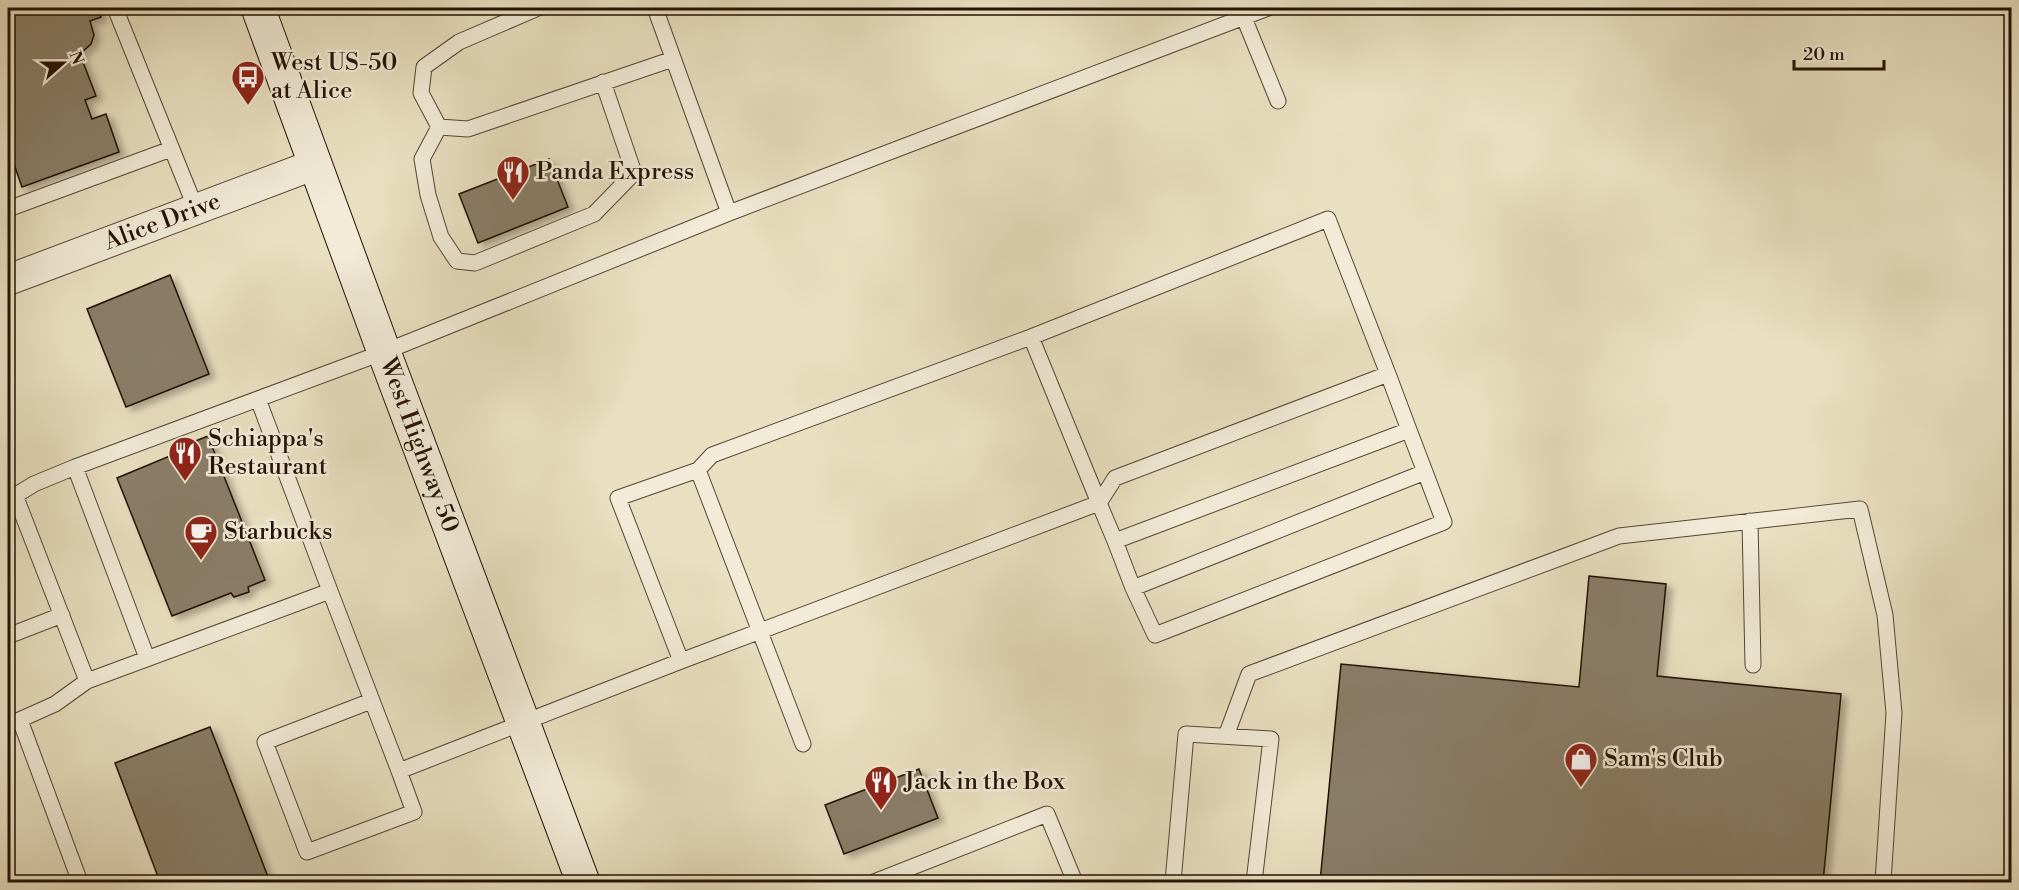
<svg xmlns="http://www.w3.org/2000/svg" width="2019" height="890" font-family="'Libre Bodoni',serif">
  <defs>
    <filter id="shadow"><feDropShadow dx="6" dy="4" stdDeviation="3" flood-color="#0004"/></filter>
  </defs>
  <rect width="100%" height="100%" fill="#e9e0c1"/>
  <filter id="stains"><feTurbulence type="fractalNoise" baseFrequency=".00333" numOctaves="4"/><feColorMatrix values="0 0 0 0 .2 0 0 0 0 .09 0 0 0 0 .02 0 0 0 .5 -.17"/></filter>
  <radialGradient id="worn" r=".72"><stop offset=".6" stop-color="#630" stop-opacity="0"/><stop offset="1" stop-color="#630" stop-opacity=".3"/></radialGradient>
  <!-- building -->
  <path fill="#8a7d67" stroke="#241105" stroke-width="1.5" filter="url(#shadow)" d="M 8,8 L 98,8 L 101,17 L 90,21 L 94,35 L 91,44 L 80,54 L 96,96 L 85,100 L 92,119 L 106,114 L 119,152 L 22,187 L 8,147 Z
    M 549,159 L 568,207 L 478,243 L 459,194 Z
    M 170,275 L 209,374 L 126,407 L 87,309 Z
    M 208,436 L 265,580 L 248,587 L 249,592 L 234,597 L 231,593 L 172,616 L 117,478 L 182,451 L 185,445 Z
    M 1589,576 L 1666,584 L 1657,676 L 1841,694 L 1823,882 L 1320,882 L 1341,664 L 1579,687 Z
    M 210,727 L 270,882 L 160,882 L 115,763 Z
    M 919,769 L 938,818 L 844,854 L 825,805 Z"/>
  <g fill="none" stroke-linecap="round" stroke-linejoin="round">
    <defs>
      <path id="lane" d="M 115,8 L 196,209
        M 538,8 L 459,42 L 424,67 L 421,93 L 439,127 L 468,129 L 673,59
        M 655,8 L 729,213
        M 1240,8 L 1278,101
        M 439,127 L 422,159 L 428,195 L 441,237 L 457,261 L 475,263 L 594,214 L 634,173 L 603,82
        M 8,209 L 171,149
        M 258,399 L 330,591
        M 75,467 L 147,658
        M 698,470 L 803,744
        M 15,495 L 87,681
        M 8,500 L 34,484 L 75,467 L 384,352 L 729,213 L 1268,8
        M 1750,521 L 1753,665
        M 1115,541 L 1133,588 L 1425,472 L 1409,430
        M 1133,588 L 1155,635 L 1444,522 L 1425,472
        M 8,636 L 62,615
        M 681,661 L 618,498 L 698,470 L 712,455 L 1031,337
        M 371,701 L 265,742 L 307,852 L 414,812 L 399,771
        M 20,720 L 80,882
        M 8,725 L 55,704 L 87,681 L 330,591 L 399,771 L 681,661 L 1099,503 L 1031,337 L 1328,219 L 1388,374 L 1115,478 L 1099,503 L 1115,541 L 1409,430 L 1388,374
        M 1226,736 L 1249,674 L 1619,536 L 1860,509 L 1885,615 L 1894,713 L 1883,882
        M 874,882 L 1047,814 L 1075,882
        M 1173,882 L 1186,734 L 1271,739 L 1254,882"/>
      <g id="street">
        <path id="s1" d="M 8,280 L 316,164"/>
      </g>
      <g id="secondary">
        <path id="s2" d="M 258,8 L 384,352 L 583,882"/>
      </g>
    </defs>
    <!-- lane casing -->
    <use href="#lane" stroke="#554534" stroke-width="17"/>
    <!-- street casing -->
    <use href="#street" stroke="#554534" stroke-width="32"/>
    <!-- secondary casing -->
    <use href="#secondary" stroke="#241105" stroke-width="35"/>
    <!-- lane -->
    <use href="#lane" stroke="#f1ebd7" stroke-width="15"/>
    <!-- street -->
    <use href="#street" stroke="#f1ebd7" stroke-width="30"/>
    <!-- secondary -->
    <use href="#secondary" stroke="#f1ebd7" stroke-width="33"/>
  </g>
  <!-- icons -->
  <defs>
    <symbol id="bus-pin" viewBox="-11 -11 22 30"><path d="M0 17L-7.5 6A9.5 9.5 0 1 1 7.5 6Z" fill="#8f2418" stroke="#f1ebd7"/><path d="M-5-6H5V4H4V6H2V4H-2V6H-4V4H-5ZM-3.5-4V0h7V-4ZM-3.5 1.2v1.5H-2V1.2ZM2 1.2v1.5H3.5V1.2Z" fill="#fff"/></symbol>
    <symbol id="restaurant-pin" viewBox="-11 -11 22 30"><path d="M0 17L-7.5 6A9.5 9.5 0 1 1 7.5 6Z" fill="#8f2418" stroke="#f1ebd7"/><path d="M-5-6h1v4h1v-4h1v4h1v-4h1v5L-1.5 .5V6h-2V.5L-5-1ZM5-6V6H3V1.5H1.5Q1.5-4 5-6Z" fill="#fff"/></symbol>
    <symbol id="cafe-pin" viewBox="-11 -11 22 30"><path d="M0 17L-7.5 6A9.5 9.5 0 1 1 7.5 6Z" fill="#8f2418" stroke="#f1ebd7"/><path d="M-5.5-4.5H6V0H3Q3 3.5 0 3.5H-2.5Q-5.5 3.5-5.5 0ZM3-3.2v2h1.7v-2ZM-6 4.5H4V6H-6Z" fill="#fff"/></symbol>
    <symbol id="shop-pin" viewBox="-11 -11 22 30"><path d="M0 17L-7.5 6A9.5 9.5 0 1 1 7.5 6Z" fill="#8f2418" stroke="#f1ebd7"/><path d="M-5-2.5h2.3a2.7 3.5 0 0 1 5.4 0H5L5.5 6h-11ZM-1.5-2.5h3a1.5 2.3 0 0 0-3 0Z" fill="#fff"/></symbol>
  </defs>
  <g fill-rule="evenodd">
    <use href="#bus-pin" x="229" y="58" width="38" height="52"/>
    <use href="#restaurant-pin" x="494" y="153" width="38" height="52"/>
    <use href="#restaurant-pin" x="166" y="434" width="38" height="52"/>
    <use href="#cafe-pin" x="182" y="513" width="38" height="52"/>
    <use href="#shop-pin" x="1562" y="740" width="38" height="52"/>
    <use href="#restaurant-pin" x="862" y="763" width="38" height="52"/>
  </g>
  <g text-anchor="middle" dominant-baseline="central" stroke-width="5" stroke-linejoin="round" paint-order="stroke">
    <!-- poi labels -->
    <g font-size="24" fill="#241105" stroke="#f1ebd7" text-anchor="start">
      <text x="271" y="63">West US-50<tspan x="271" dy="28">at Alice</tspan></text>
      <text x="536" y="172">Panda Express</text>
      <text x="208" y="439">Schiappa's<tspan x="208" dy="28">Restaurant</tspan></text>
      <text x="224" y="532">Starbucks</text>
      <text x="1604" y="759">Sam's Club</text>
      <text x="904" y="782">Jack in the Box</text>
    </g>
    <!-- street labels -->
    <g font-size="24" fill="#241105" stroke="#f1ebd7">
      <text stroke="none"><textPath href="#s1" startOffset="165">Alice Drive</textPath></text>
      <text stroke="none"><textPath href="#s2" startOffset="466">West Highway 50</textPath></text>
    </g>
  </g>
  <!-- margin -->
  <rect width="2019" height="890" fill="none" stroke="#e9e0c1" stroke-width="30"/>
  <rect x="9" y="9" width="2001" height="872" fill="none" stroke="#241105" stroke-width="3"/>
  <rect x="15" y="15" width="1989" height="860" fill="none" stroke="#241105" stroke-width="1.5"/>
  <!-- north arrow -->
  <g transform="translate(63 63) rotate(69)" stroke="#f1ebd7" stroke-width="4.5" paint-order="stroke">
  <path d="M0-4.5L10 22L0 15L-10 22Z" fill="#241105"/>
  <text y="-9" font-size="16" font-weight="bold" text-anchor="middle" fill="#241105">N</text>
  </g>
  <!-- scale -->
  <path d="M1794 60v9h90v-9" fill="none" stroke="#241105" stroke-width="3"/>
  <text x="1803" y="60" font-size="18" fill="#241105" stroke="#f1ebd7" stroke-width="4.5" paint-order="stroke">20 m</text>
  <rect width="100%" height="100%" filter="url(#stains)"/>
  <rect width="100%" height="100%" fill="url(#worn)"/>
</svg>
